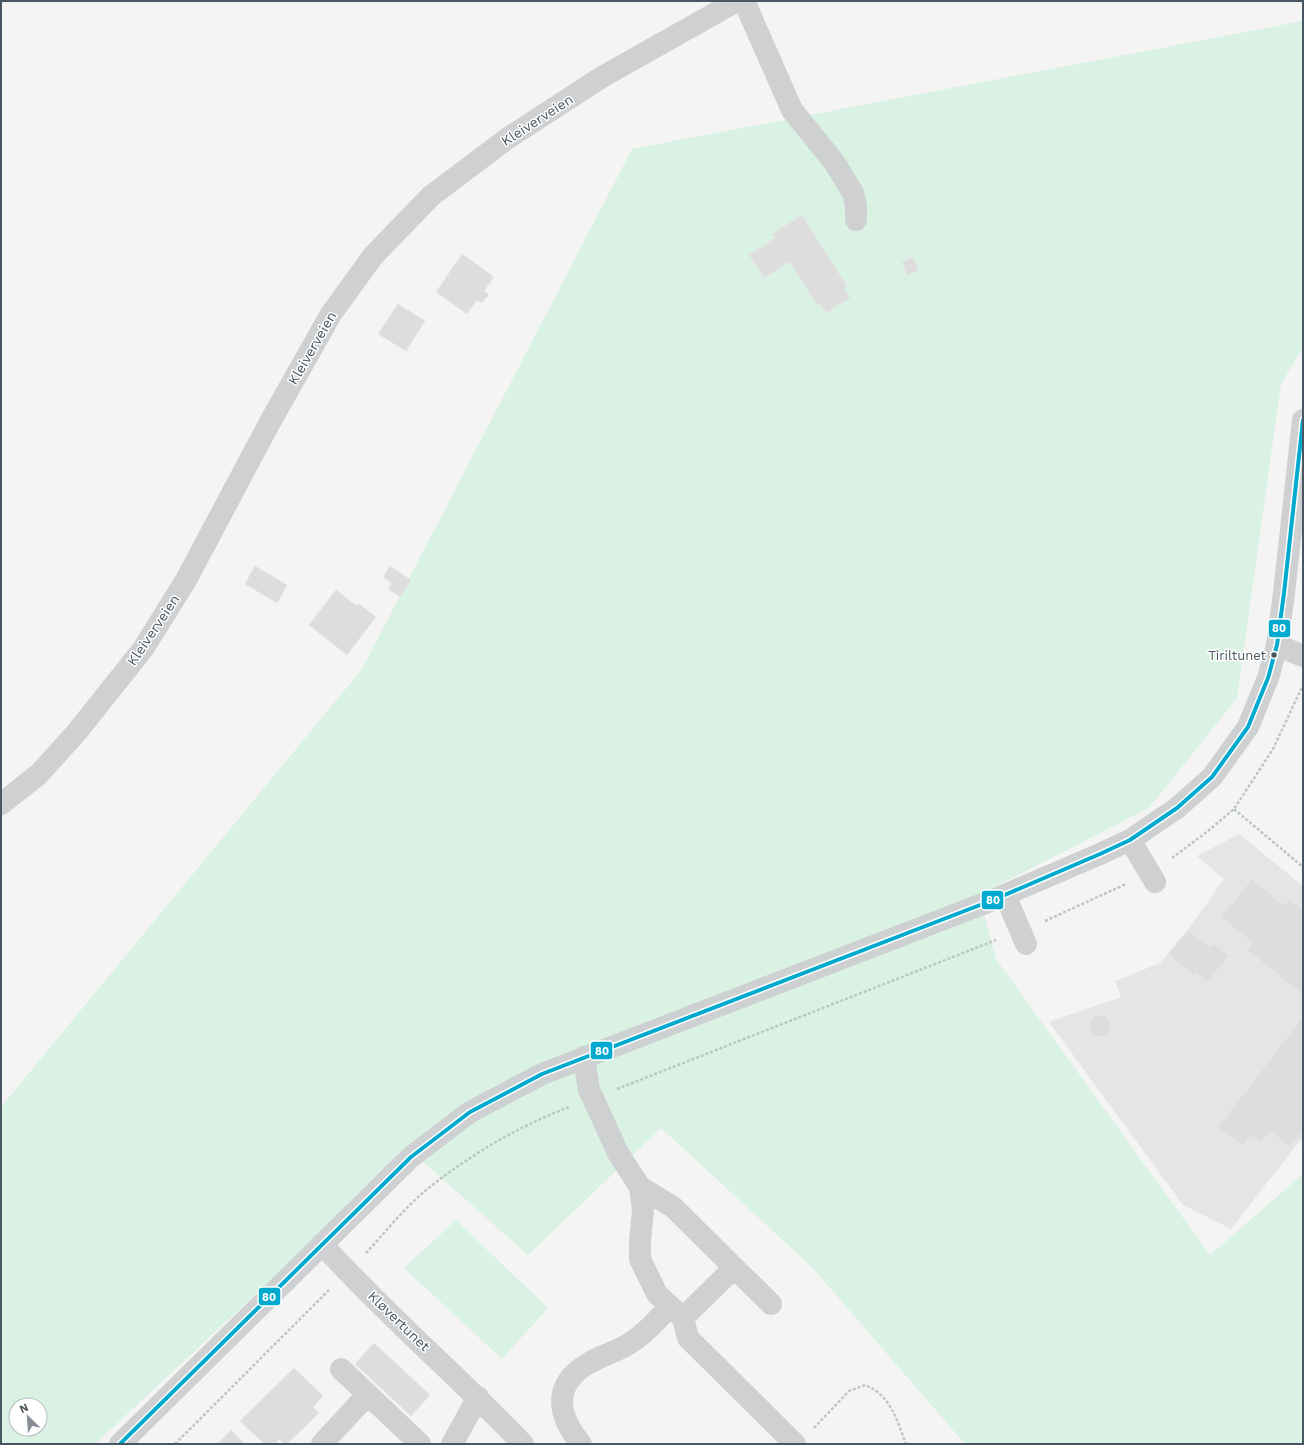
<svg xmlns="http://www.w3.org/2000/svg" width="1304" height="1445" font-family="'Work Sans',sans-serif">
  <rect width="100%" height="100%" fill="#f4f4f4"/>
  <!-- education -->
  <path fill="#e6e5e6" d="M 1239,834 L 1303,886 L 1303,1137 L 1231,1229 L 1183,1205 L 1049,1022 L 1121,997 L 1115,981 L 1160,963 L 1188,930 L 1224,879 L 1197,856 Z"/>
  <!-- green -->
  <path fill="#d9f2e3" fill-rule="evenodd" d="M 1303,21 L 1303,347 L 1281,384 L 1237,698 L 1149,808 L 979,895 L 996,959 L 1210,1255 L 1303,1174 L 1303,1444 L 965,1444 L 812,1267 L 661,1128 L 528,1255 L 410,1150 L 95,1444 L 1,1444 L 1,1107 L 362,669 L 632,149 ZM 16,1405 L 40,1405 L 40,1429 L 16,1429 Z
    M 456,1220 L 548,1308 L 502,1359 L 404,1268 Z"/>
  <!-- building -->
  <path fill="#ddddde" stroke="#e5e6e7" d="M 802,215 L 847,286 L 844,288 L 850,298 L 826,313 L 820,303 L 817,305 L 790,262 L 764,278 L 749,255 L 775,238 L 772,234 Z
    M 462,254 L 494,277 L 484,291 L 489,295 L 482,303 L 477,300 L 467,314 L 436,292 Z
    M 913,257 L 918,271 L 907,275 L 902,262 Z
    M 398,304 L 425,321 L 406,351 L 378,334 Z
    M 255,566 L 287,585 L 277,603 L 245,584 Z
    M 390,566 L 411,580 L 400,597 L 388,589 L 392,583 L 383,577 Z
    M 336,590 L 357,606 L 359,604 L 376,617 L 347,655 L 309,625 Z
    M 1252,879 L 1284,905 L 1289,899 L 1303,910 L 1303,995 L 1247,950 L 1253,943 L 1221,917 Z
    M 1188,930 L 1210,947 L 1213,943 L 1229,956 L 1207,982 L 1195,972 L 1193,975 L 1168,954 Z
    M1089 1026a11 11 0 1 1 22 0a11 11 0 1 1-22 0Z
    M 1301,1019 L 1303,1021 L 1303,1131 L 1290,1147 L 1270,1131 L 1261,1143 L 1250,1136 L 1243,1146 L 1218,1127 Z
    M 374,1343 L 430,1395 L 411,1416 L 355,1364 Z
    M 294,1368 L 323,1396 L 313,1407 L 319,1413 L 287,1444 L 284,1444 L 279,1439 L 275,1444 L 264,1444 L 240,1421 Z
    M 231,1430 L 245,1444 L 217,1444 Z"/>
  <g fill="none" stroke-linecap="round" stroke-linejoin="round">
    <!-- path -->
    <path stroke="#bcc7c4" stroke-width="2.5" stroke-dasharray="3 2" stroke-linecap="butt" d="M 1234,809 L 1303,867
      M 1172,858 L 1208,831 L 1234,809 L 1273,749 L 1303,685
      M 1045,921 L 1126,884
      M 617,1089 L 996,940
      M 366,1253 C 384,1234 405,1207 425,1191 C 468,1156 517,1127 569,1107
      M 814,1428 L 849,1391 L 865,1385 C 891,1395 897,1421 906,1444
      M 175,1444 L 330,1289"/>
    <!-- minor -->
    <path stroke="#ced0d2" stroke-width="22" d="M 744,1 L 792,110 L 834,162 L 853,193 L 856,206 L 856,220
      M 1277,645 L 1303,656
      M 1,804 L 39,774 L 76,733 L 143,649 L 186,580 L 270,422 L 331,314 L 373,256 L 431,196 L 508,138 L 602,77 L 737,1
      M 1130,840 L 1155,882
      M 1005,895 L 1026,944
      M 584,1057 L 589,1090 L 593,1098 L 618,1153 L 640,1187 L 673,1207 L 771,1304
      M 640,1187 L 643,1210 L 640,1242 L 640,1259 L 657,1294 L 683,1318 L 734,1268
      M 322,1244 C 385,1314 458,1376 523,1444
      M 683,1318 L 688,1338 L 795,1444
      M 341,1369 L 420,1444
      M 120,1444 L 411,1157 L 470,1112 L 542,1074 L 993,900 L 1100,854 L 1130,840 L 1177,808 L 1212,777 L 1248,727 L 1268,678 L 1277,645 L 1284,593 L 1303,420
      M 322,1444 L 367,1395
      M 452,1444 L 478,1397
      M 581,1444 C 557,1415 552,1384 589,1363 C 601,1356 615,1352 627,1345 C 644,1335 657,1320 670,1306"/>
    <defs>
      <path id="bus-1" d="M 120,1444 L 411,1157 L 470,1112 L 542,1074 L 993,900 L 1100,854 L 1130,840 L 1177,808 L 1212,777 L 1248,727 L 1268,678 L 1277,645 L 1284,593 L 1303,420"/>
    </defs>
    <!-- bus-1 casing -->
    <use href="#bus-1" stroke="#fff" stroke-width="7"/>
    <!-- bus-1 -->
    <use href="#bus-1" stroke="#00a9ce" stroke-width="4"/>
  </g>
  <!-- markers -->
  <circle fill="#4a5661" stroke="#fff" stroke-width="1.5" cx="1274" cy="655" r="3.5"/>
  <g text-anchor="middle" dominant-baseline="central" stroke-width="3" stroke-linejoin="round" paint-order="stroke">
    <!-- bus labels -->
    <g font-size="13" fill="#4a5661" stroke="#fff" text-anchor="end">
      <text x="1266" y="655">Tiriltunet</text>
    </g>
    <!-- street labels -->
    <g font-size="14" fill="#4a5661" stroke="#fff">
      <text transform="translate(537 120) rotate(-33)">Kleiverveien</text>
      <text transform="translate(312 348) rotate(-60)">Kleiverveien</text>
      <text transform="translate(153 630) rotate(-56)">Kleiverveien</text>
      <text transform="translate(399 1321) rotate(44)">Kløvertunet</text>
    </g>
  </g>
  <g stroke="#fff" stroke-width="1.5">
    <rect x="1268" y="619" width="23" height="19" rx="4" fill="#00a9ce"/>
    <rect x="981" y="890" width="23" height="20" rx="4" fill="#00a9ce"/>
    <rect x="590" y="1041" width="23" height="19" rx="4" fill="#00a9ce"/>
    <rect x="258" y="1287" width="23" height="19" rx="4" fill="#00a9ce"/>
  </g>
  <g font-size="11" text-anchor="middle" font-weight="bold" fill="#fff">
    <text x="1279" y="632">80</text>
    <text x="993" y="904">80</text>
    <text x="602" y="1055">80</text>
    <text x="269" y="1301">80</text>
  </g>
  <!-- border -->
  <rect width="1304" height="1445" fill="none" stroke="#4a5661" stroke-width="4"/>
  <!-- north arrow -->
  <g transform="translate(28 1417) rotate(335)"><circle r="19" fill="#ffffff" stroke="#b7bbc0"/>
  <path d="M0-3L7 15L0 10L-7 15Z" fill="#868d94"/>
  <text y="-6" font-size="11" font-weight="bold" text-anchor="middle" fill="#4a5661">N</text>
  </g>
</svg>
